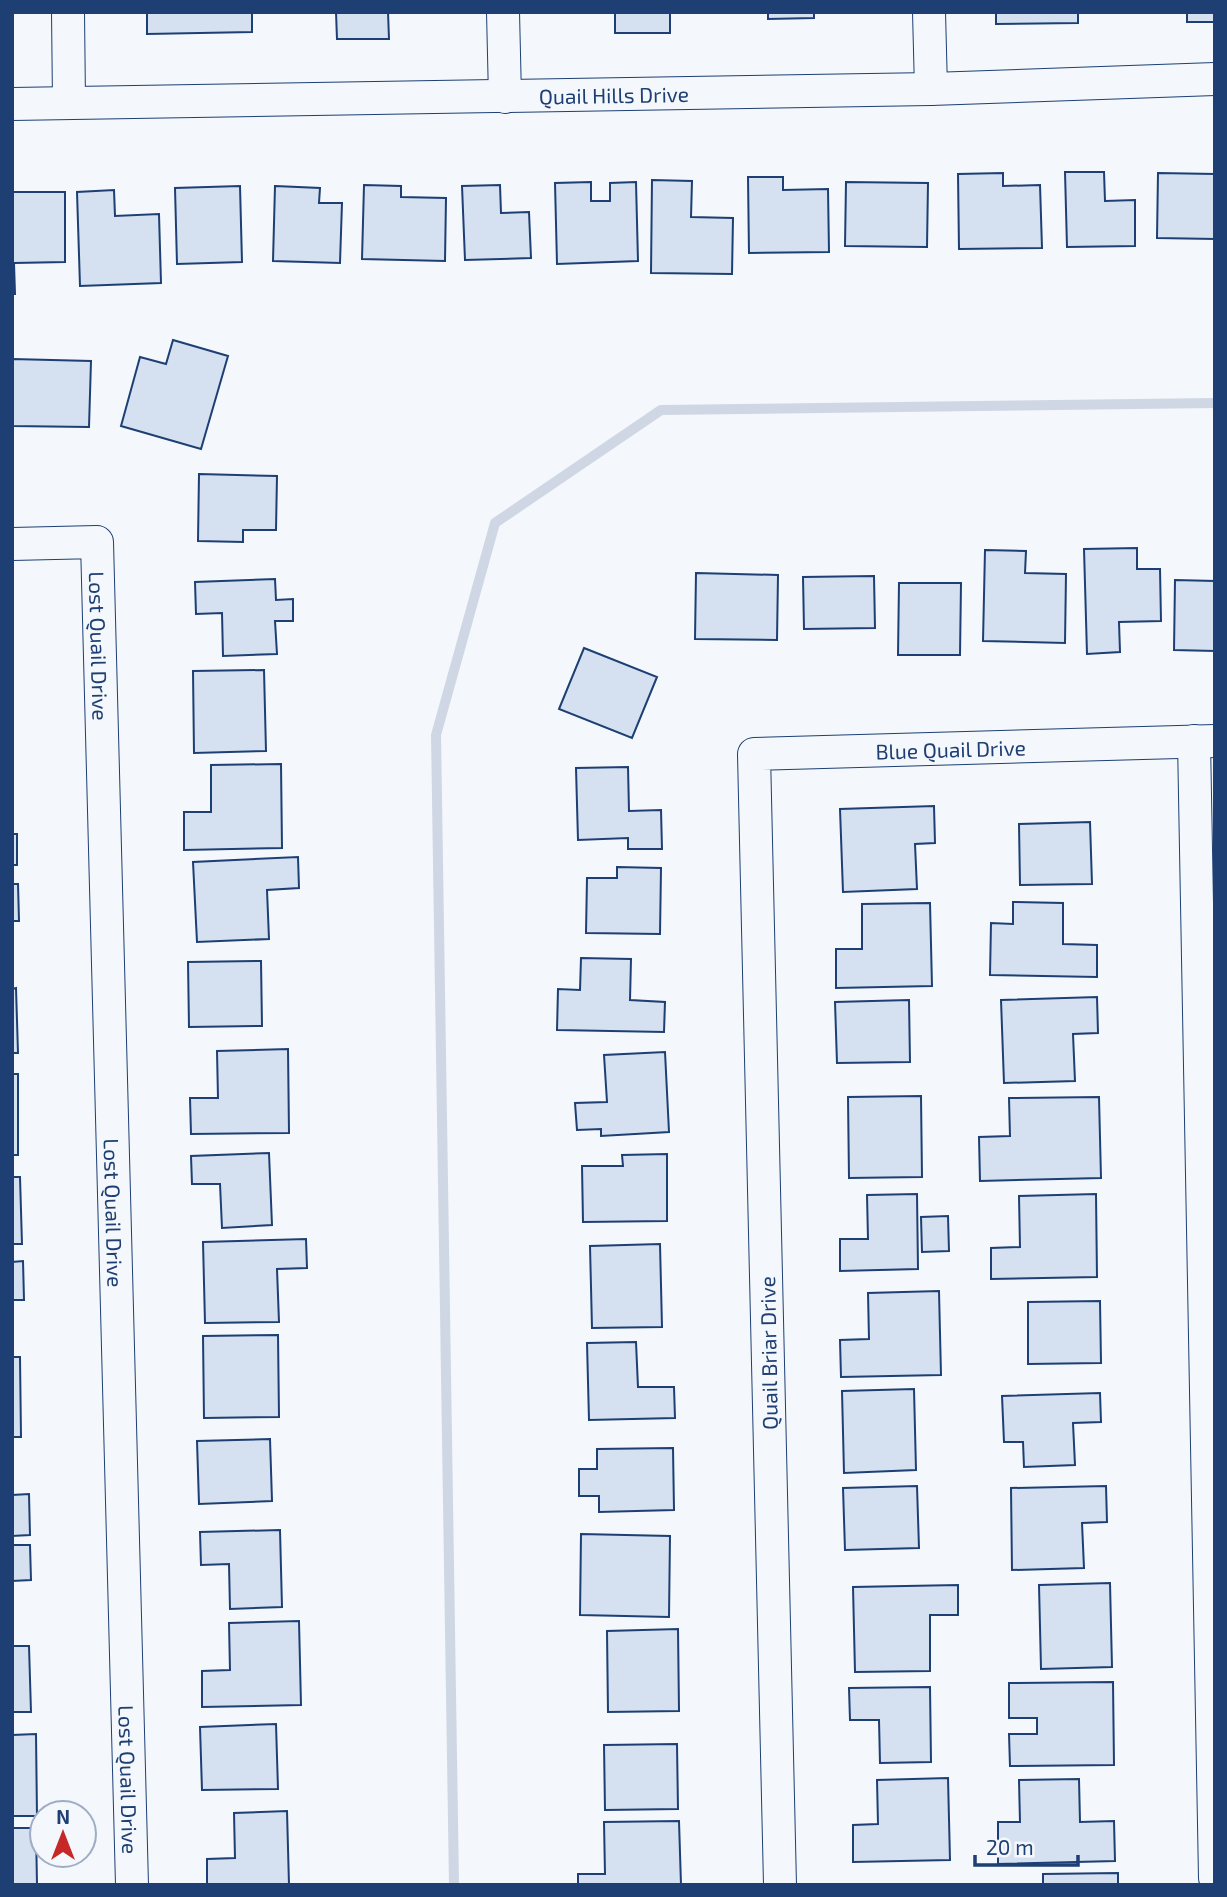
<svg xmlns="http://www.w3.org/2000/svg" width="1227" height="1897" font-family="'Exo 2',sans-serif">
  <rect width="100%" height="100%" fill="#f4f7fb"/>
  <g fill="none" stroke-linecap="round" stroke-linejoin="round">
    <!-- stream -->
    <path stroke="#cfd7e4" stroke-width="10" d="M 454,1885 L 436,735 L 495,523 L 661,410 L 1215,403"/>
  </g>
  <!-- building -->
  <path fill="#d5e0f0" stroke="#1d3f73" stroke-width="2" d="M 147,12 L 252,12 L 252,32 L 147,34 Z
    M 336,12 L 388,12 L 389,39 L 337,39 Z
    M 615,12 L 670,12 L 670,33 L 615,33 Z
    M 768,12 L 814,12 L 814,18 L 768,19 Z
    M 996,12 L 1078,12 L 1078,23 L 996,24 Z
    M 1187,12 L 1215,12 L 1215,22 L 1187,22 Z
    M 1065,172 L 1104,172 L 1105,201 L 1135,200 L 1135,246 L 1067,247 Z
    M 1003,173 L 1003,186 L 1040,185 L 1042,248 L 959,249 L 958,174 Z
    M 1158,173 L 1215,174 L 1215,239 L 1157,238 Z
    M 748,177 L 783,177 L 783,190 L 828,189 L 829,252 L 749,253 Z
    M 652,180 L 692,181 L 691,217 L 733,218 L 732,274 L 651,273 Z
    M 591,182 L 591,201 L 610,201 L 610,183 L 636,182 L 638,261 L 557,264 L 555,183 Z
    M 846,182 L 928,183 L 927,247 L 845,246 Z
    M 364,185 L 401,186 L 401,197 L 446,198 L 445,261 L 362,259 Z
    M 500,185 L 501,213 L 529,212 L 531,258 L 465,260 L 462,186 Z
    M 240,186 L 242,262 L 177,264 L 175,188 Z
    M 275,186 L 320,188 L 319,203 L 342,203 L 340,263 L 273,261 Z
    M 114,190 L 115,216 L 159,214 L 161,283 L 80,286 L 77,192 Z
    M 12,192 L 65,192 L 65,262 L 14,263 L 15,294 L 12,294 Z
    M 173,340 L 228,356 L 201,449 L 121,426 L 140,357 L 166,364 Z
    M 12,359 L 91,361 L 89,427 L 12,426 Z
    M 199,474 L 277,476 L 276,530 L 243,530 L 243,542 L 198,541 Z
    M 1137,548 L 1137,569 L 1160,569 L 1161,621 L 1119,622 L 1120,652 L 1087,654 L 1084,549 Z
    M 985,550 L 1026,551 L 1025,573 L 1066,574 L 1065,643 L 983,641 Z
    M 696,573 L 778,575 L 777,640 L 695,639 Z
    M 874,576 L 875,628 L 804,629 L 803,577 Z
    M 275,579 L 276,600 L 293,599 L 293,621 L 275,621 L 277,654 L 223,656 L 222,613 L 196,614 L 195,582 Z
    M 1175,580 L 1215,581 L 1215,651 L 1174,650 Z
    M 899,583 L 961,583 L 960,655 L 898,655 Z
    M 584,648 L 657,677 L 632,738 L 559,709 Z
    M 264,670 L 266,751 L 194,753 L 193,671 Z
    M 281,764 L 282,848 L 184,850 L 184,812 L 211,812 L 211,765 Z
    M 628,767 L 629,811 L 661,810 L 662,849 L 628,849 L 628,838 L 578,840 L 576,768 Z
    M 934,806 L 935,843 L 915,844 L 917,889 L 843,892 L 840,809 Z
    M 1090,822 L 1092,884 L 1020,885 L 1019,824 Z
    M 12,834 L 17,834 L 17,865 L 12,865 Z
    M 298,857 L 299,888 L 267,890 L 269,939 L 197,942 L 193,862 Z
    M 617,867 L 661,868 L 660,934 L 586,933 L 587,878 L 617,878 Z
    M 12,884 L 18,884 L 19,921 L 12,921 Z
    M 1013,902 L 1063,903 L 1063,944 L 1097,945 L 1097,977 L 990,975 L 991,923 L 1013,924 Z
    M 930,903 L 932,986 L 836,988 L 836,949 L 862,949 L 862,904 Z
    M 581,958 L 631,959 L 630,1000 L 665,1002 L 664,1032 L 557,1030 L 558,989 L 580,990 Z
    M 261,961 L 262,1026 L 189,1027 L 188,962 Z
    M 16,988 L 18,1053 L 12,1053 L 12,989 Z
    M 1097,997 L 1098,1033 L 1073,1034 L 1075,1081 L 1004,1083 L 1001,1000 Z
    M 909,1000 L 910,1062 L 837,1063 L 835,1002 Z
    M 288,1049 L 289,1133 L 191,1134 L 190,1098 L 218,1098 L 217,1051 Z
    M 665,1052 L 669,1132 L 601,1136 L 601,1129 L 577,1130 L 575,1103 L 607,1102 L 604,1055 Z
    M 12,1074 L 18,1074 L 18,1155 L 12,1155 Z
    M 921,1096 L 922,1177 L 849,1178 L 848,1097 Z
    M 1099,1097 L 1101,1178 L 980,1181 L 979,1137 L 1010,1136 L 1009,1098 Z
    M 269,1153 L 272,1225 L 222,1228 L 220,1184 L 192,1184 L 191,1156 Z
    M 667,1154 L 667,1221 L 583,1222 L 582,1166 L 623,1166 L 622,1155 Z
    M 12,1177 L 20,1177 L 22,1244 L 12,1244 Z
    M 917,1194 L 918,1269 L 840,1271 L 840,1239 L 868,1239 L 867,1195 Z
    M 1096,1194 L 1097,1277 L 991,1279 L 991,1248 L 1020,1247 L 1019,1196 Z
    M 948,1216 L 949,1251 L 922,1252 L 921,1217 Z
    M 306,1239 L 307,1268 L 277,1269 L 279,1322 L 205,1323 L 203,1242 Z
    M 660,1244 L 662,1327 L 592,1328 L 590,1246 Z
    M 23,1261 L 24,1300 L 12,1300 L 12,1262 Z
    M 939,1291 L 941,1375 L 841,1377 L 840,1340 L 869,1339 L 868,1293 Z
    M 1100,1301 L 1101,1363 L 1028,1364 L 1028,1302 Z
    M 278,1335 L 279,1417 L 204,1418 L 203,1336 Z
    M 636,1342 L 638,1387 L 674,1387 L 675,1418 L 589,1420 L 587,1343 Z
    M 12,1357 L 20,1357 L 21,1437 L 12,1437 Z
    M 914,1389 L 916,1470 L 844,1473 L 842,1391 Z
    M 1100,1393 L 1101,1422 L 1073,1423 L 1075,1465 L 1024,1467 L 1023,1442 L 1004,1442 L 1002,1396 Z
    M 270,1439 L 272,1501 L 199,1504 L 197,1441 Z
    M 673,1448 L 674,1510 L 599,1512 L 599,1496 L 579,1496 L 579,1469 L 597,1469 L 597,1449 Z
    M 917,1486 L 919,1548 L 845,1550 L 843,1488 Z
    M 1106,1486 L 1107,1522 L 1082,1523 L 1084,1568 L 1012,1570 L 1011,1488 Z
    M 29,1494 L 30,1535 L 12,1536 L 12,1495 Z
    M 280,1530 L 282,1607 L 230,1609 L 229,1564 L 201,1565 L 200,1532 Z
    M 581,1534 L 670,1536 L 669,1617 L 580,1615 Z
    M 12,1545 L 30,1545 L 31,1580 L 12,1581 Z
    M 1110,1583 L 1112,1667 L 1041,1669 L 1039,1585 Z
    M 958,1585 L 958,1615 L 930,1615 L 930,1671 L 855,1672 L 853,1587 Z
    M 299,1621 L 301,1705 L 202,1707 L 202,1671 L 230,1670 L 229,1623 Z
    M 678,1629 L 679,1711 L 608,1712 L 607,1631 Z
    M 12,1646 L 29,1646 L 31,1712 L 12,1712 Z
    M 1113,1682 L 1114,1765 L 1010,1766 L 1009,1734 L 1037,1734 L 1037,1718 L 1009,1718 L 1009,1683 Z
    M 930,1687 L 931,1762 L 880,1763 L 879,1720 L 850,1720 L 849,1688 Z
    M 276,1724 L 278,1789 L 202,1790 L 200,1727 Z
    M 36,1734 L 37,1816 L 12,1816 L 12,1735 Z
    M 677,1744 L 678,1809 L 605,1810 L 604,1745 Z
    M 948,1778 L 950,1860 L 853,1862 L 853,1825 L 878,1824 L 877,1780 Z
    M 1079,1779 L 1080,1822 L 1114,1821 L 1115,1861 L 998,1864 L 998,1822 L 1020,1822 L 1019,1780 Z
    M 287,1811 L 289,1885 L 207,1885 L 207,1859 L 235,1858 L 234,1813 Z
    M 679,1821 L 681,1885 L 578,1885 L 578,1874 L 605,1874 L 604,1822 Z
    M 12,1828 L 36,1828 L 37,1885 L 12,1885 Z
    M 1118,1873 L 1118,1885 L 1043,1885 L 1043,1874 Z"/>
  <g fill="none" stroke-linecap="round" stroke-linejoin="round">
    <defs>
      <g id="street">
        <path d="M 68,12 L 69,102"/>
        <path d="M 503,12 L 505,97"/>
        <path d="M 929,12 L 931,89"/>
        <path id="s1" d="M 12,104 L 931,89 L 1215,79"/>
        <path id="s2" d="M 12,544 L 97,542 L 132,1885"/>
        <path d="M 1194,741 L 1215,1878"/>
        <path id="s3" d="M 780,1885 L 754,754 L 1215,741"/>
      </g>
    </defs>
    <!-- street casing -->
    <use href="#street" stroke="#1d3f73" stroke-width="34"/>
    <!-- street -->
    <use href="#street" stroke="#f4f7fb" stroke-width="32"/>
  </g>
  <g text-anchor="middle" dominant-baseline="central" stroke-width="5" stroke-linejoin="round" paint-order="stroke">
    <!-- street labels -->
    <g font-size="21" fill="#1d3f73" stroke="#f4f7fb">
      <text stroke="none"><textPath href="#s1" startOffset="602">Quail Hills Drive</textPath></text>
      <text stroke="none"><textPath href="#s2" startOffset="189">Lost Quail Drive</textPath></text>
      <text stroke="none"><textPath href="#s3" startOffset="1328">Blue Quail Drive</textPath></text>
      <text stroke="none"><textPath href="#s2" startOffset="756">Lost Quail Drive</textPath></text>
      <text transform="translate(768 1353) rotate(-91)">Quail Briar Drive</text>
      <text stroke="none"><textPath href="#s2" startOffset="1323">Lost Quail Drive</textPath></text>
    </g>
  </g>
  <!-- border -->
  <rect width="1227" height="1897" fill="none" stroke="#1d3f73" stroke-width="28"/>
  <!-- north arrow -->
  <g transform="translate(63 1834)"><circle r="33" fill="#f4f7fb" stroke="#9eadc5" stroke-width="2"/>
  <path d="M0-5L12 26L0 18L-12 26Z" fill="#c62828"/>
  <text y="-10" font-size="19" font-weight="bold" text-anchor="middle" fill="#1d3f73">N</text>
  </g>
  <!-- scale -->
  <path d="M975 1855v10h103v-10" fill="none" stroke="#1d3f73" stroke-width="3.5"/>
  <text x="986" y="1855" font-size="21" fill="#1d3f73" stroke="#f4f7fb" stroke-width="5" paint-order="stroke">20 m</text>
</svg>
